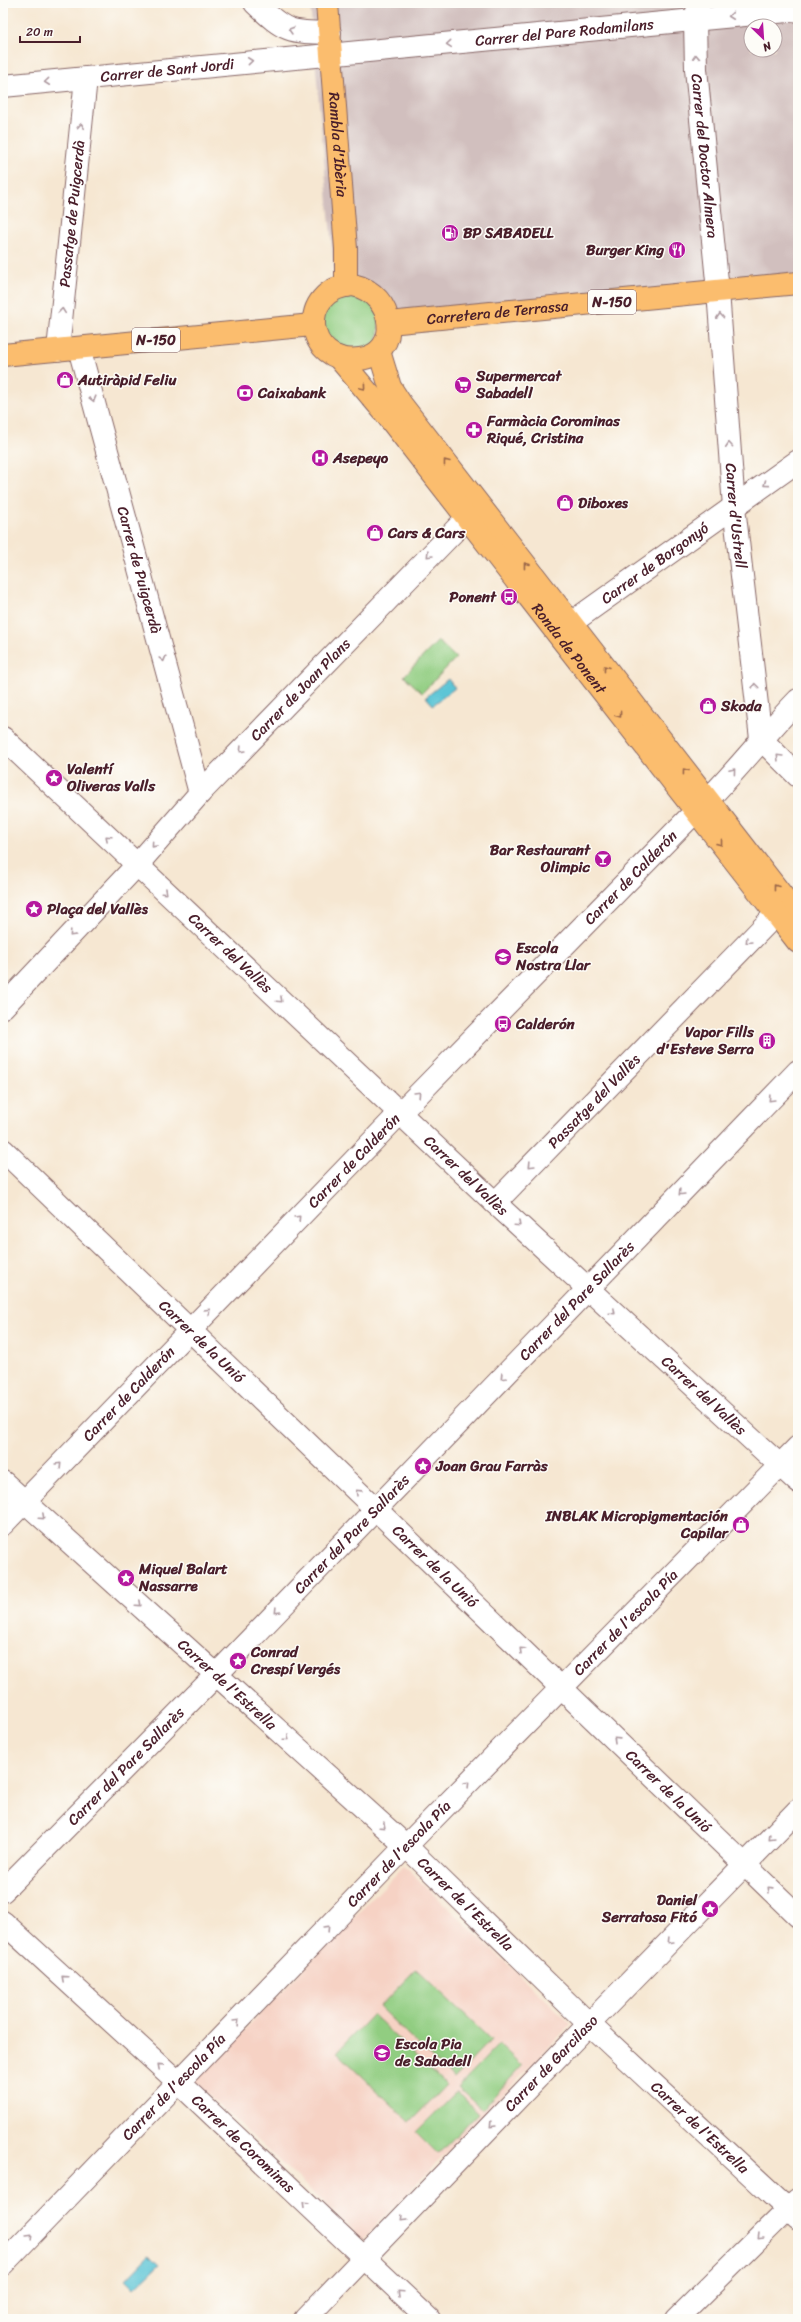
<svg xmlns="http://www.w3.org/2000/svg" width="801" height="2322" font-family="Sriracha,sans-serif">
  <rect width="100%" height="100%" fill="#fdfcf7"/>
  <filter id="ink" filterUnits="userSpaceOnUse"><feTurbulence type="fractalNoise" baseFrequency=".025" numOctaves="2"/><feDisplacementMap in="SourceGraphic" scale="8" xChannelSelector="R" yChannelSelector="G"/><feConvolveMatrix kernelMatrix="1 2 1 2 8 2 1 2 1" color-interpolation-filters="sRGB"/></filter>
  <filter id="wash" filterUnits="userSpaceOnUse"><feTurbulence type="fractalNoise" baseFrequency=".012" numOctaves="4" result="noise"/><feDisplacementMap in="SourceGraphic" scale="16" xChannelSelector="R" yChannelSelector="G"/><feGaussianBlur stdDeviation="0.9" result="paint"/><feColorMatrix in="noise" values="0 0 0 0 0 0 0 0 0 0 0 0 0 0 0 0 0 1.4 0 .05"/><feComposite in="paint" operator="in"/></filter>
  <g filter="url(#wash)">
    <rect width="100%" height="100%" fill="#f6e7d2"/>
    <!-- built -->
    <path fill="#f6d2c4" d="M 404,1866 L 571,2024 L 363,2239 L 194,2082 Z"/>
    <!-- industrial -->
    <path fill="#d1bfbe" fill-rule="evenodd" d="M 310,3 L 798,3 L 798,274 L 339,325 ZM 751,26 L 775,26 L 775,50 L 751,50 Z"/>
    <!-- green -->
    <path fill="#91cd81" stroke="#6e7656" d="M 326,292 L 381,294 L 377,350 L 327,350 L 318,302 Z
      M 438,641 L 456,658 L 422,693 L 404,676 Z
      M 416,1969 L 491,2040 L 454,2079 L 379,2007 Z
      M 373,2014 L 446,2085 L 410,2122 L 337,2052 Z
      M 499,2044 L 522,2066 L 482,2109 L 458,2087 Z
      M 457,2091 L 478,2113 L 438,2154 L 416,2132 Z"/>
    <!-- water -->
    <path fill="#5bc5d6" stroke="#527280" d="M 448,679 L 455,688 L 433,705 L 426,697 Z
      M 149,2255 L 159,2265 L 135,2288 L 126,2279 Z"/>
  </g>
  <g filter="url(#ink)">
    <g fill="none" stroke-linecap="round" stroke-linejoin="round">
      <defs>
        <g id="minor">
          <path d="M 255,3 C 285,32 289,32 330,33"/>
          <path id="s1" d="M 699,3 L 695,20 L 696,69 L 718,291 L 734,507 L 761,739"/>
          <path id="s2" d="M 3,86 L 798,10"/>
          <path id="s3" d="M 79,348 L 200,793"/>
          <path id="s4" d="M 58,350 L 86,78"/>
          <path id="s5" d="M 571,623 L 798,461"/>
          <path id="s6" d="M 3,738 L 495,1203 L 798,1482"/>
          <path d="M 761,739 L 798,776"/>
          <path id="s7" d="M 3,1007 L 137,865 L 200,793 L 467,518"/>
          <path id="s8" d="M 3,1150 L 798,1916"/>
          <path id="s9" d="M 495,1203 L 776,914"/>
          <path id="s10" d="M 3,1482 L 406,1846 L 589,2024 L 798,2219"/>
          <path id="s11" d="M 3,1524 L 400,1113 L 687,820 C 727,784 760,739 798,700"/>
          <path id="s12" d="M 3,1891 L 217,1674 L 798,1071"/>
          <path id="s13" d="M 3,1922 L 179,2083 L 429,2319"/>
          <path id="s14" d="M 3,2264 L 406,1846 L 798,1447"/>
          <path id="s15" d="M 305,2319 L 589,2024 L 798,1810"/>
          <path d="M 677,2319 L 797,2200"/>
        </g>
        <g id="major">
          <path id="s16" d="M 327,3 L 346,249 L 346,286"/>
          <path d="M 353,285 C 395,294 403,353 360,359 C 304,367 296,288 353,285 Z"/>
          <path id="s17" d="M 389,323 L 798,283"/>
          <path d="M 379,351 L 390,387 L 401,404 L 798,916"/>
          <path d="M 3,355 L 312,325"/>
          <path id="s18" d="M 338,357 L 386,414 L 798,942"/>
        </g>
      </defs>
      <!-- minor casing -->
      <use href="#minor" stroke="#866565" stroke-width="24"/>
      <!-- major casing -->
      <use href="#major" stroke="#866565" stroke-width="24"/>
      <!-- minor -->
      <use href="#minor" stroke="#fff" stroke-width="22"/>
      <!-- major -->
      <use href="#major" stroke="#fbbd6e" stroke-width="22"/>
    </g>
    <!-- one-way arrows -->
    <defs><path id="oneway-chevron" d="M-2-3.5L2.5 0L-2 3.5" fill="none" stroke-width="1.6" stroke-linecap="round" stroke-linejoin="round"/></defs>
    <g stroke="#ae9aa0">
      <use href="#oneway-chevron" transform="translate(731 16) rotate(174)"/>
      <use href="#oneway-chevron" transform="translate(291 30) rotate(-164)"/>
      <use href="#oneway-chevron" transform="translate(449 44) rotate(175)"/>
      <use href="#oneway-chevron" transform="translate(696 57) rotate(-92)"/>
      <use href="#oneway-chevron" transform="translate(250 61) rotate(-6)"/>
      <use href="#oneway-chevron" transform="translate(47 82) rotate(174)"/>
      <use href="#oneway-chevron" transform="translate(81 126) rotate(-84)"/>
      <use href="#oneway-chevron" transform="translate(62 311) rotate(-84)"/>
      <use href="#oneway-chevron" transform="translate(720 316) rotate(-94)"/>
      <use href="#oneway-chevron" transform="translate(93 399) rotate(75)"/>
      <use href="#oneway-chevron" transform="translate(729 445) rotate(-94)"/>
      <use href="#oneway-chevron" transform="translate(766 484) rotate(144)"/>
      <use href="#oneway-chevron" transform="translate(429 555) rotate(134)"/>
      <use href="#oneway-chevron" transform="translate(163 659) rotate(75)"/>
      <use href="#oneway-chevron" transform="translate(755 686) rotate(-97)"/>
      <use href="#oneway-chevron" transform="translate(242 750) rotate(134)"/>
      <use href="#oneway-chevron" transform="translate(779 757) rotate(-135)"/>
      <use href="#oneway-chevron" transform="translate(733 771) rotate(-50)"/>
      <use href="#oneway-chevron" transform="translate(108 838) rotate(-137)"/>
      <use href="#oneway-chevron" transform="translate(154 845) rotate(131)"/>
      <use href="#oneway-chevron" transform="translate(165 892) rotate(43)"/>
      <use href="#oneway-chevron" transform="translate(72 934) rotate(133)"/>
      <use href="#oneway-chevron" transform="translate(748 941) rotate(134)"/>
      <use href="#oneway-chevron" transform="translate(280 1000) rotate(43)"/>
      <use href="#oneway-chevron" transform="translate(418 1094) rotate(-46)"/>
      <use href="#oneway-chevron" transform="translate(771 1099) rotate(134)"/>
      <use href="#oneway-chevron" transform="translate(531 1165) rotate(134)"/>
      <use href="#oneway-chevron" transform="translate(681 1193) rotate(134)"/>
      <use href="#oneway-chevron" transform="translate(298 1218) rotate(-46)"/>
      <use href="#oneway-chevron" transform="translate(518 1224) rotate(43)"/>
      <use href="#oneway-chevron" transform="translate(208 1311) rotate(-46)"/>
      <use href="#oneway-chevron" transform="translate(613 1312) rotate(42)"/>
      <use href="#oneway-chevron" transform="translate(503 1377) rotate(134)"/>
      <use href="#oneway-chevron" transform="translate(59 1465) rotate(-46)"/>
      <use href="#oneway-chevron" transform="translate(358 1492) rotate(-136)"/>
      <use href="#oneway-chevron" transform="translate(42 1517) rotate(42)"/>
      <use href="#oneway-chevron" transform="translate(139 1604) rotate(42)"/>
      <use href="#oneway-chevron" transform="translate(277 1611) rotate(134)"/>
      <use href="#oneway-chevron" transform="translate(522 1650) rotate(-136)"/>
      <use href="#oneway-chevron" transform="translate(287 1738) rotate(42)"/>
      <use href="#oneway-chevron" transform="translate(616 1740) rotate(-136)"/>
      <use href="#oneway-chevron" transform="translate(467 1784) rotate(-46)"/>
      <use href="#oneway-chevron" transform="translate(383 1826) rotate(42)"/>
      <use href="#oneway-chevron" transform="translate(771 1838) rotate(134)"/>
      <use href="#oneway-chevron" transform="translate(770 1889) rotate(-136)"/>
      <use href="#oneway-chevron" transform="translate(327 1928) rotate(-46)"/>
      <use href="#oneway-chevron" transform="translate(670 1941) rotate(134)"/>
      <use href="#oneway-chevron" transform="translate(64 1978) rotate(-138)"/>
      <use href="#oneway-chevron" transform="translate(237 2022) rotate(-46)"/>
      <use href="#oneway-chevron" transform="translate(160 2066) rotate(-138)"/>
      <use href="#oneway-chevron" transform="translate(492 2125) rotate(134)"/>
      <use href="#oneway-chevron" transform="translate(305 2204) rotate(-136)"/>
      <use href="#oneway-chevron" transform="translate(403 2219) rotate(134)"/>
      <use href="#oneway-chevron" transform="translate(30 2236) rotate(-46)"/>
      <use href="#oneway-chevron" transform="translate(760 2237) rotate(135)"/>
      <use href="#oneway-chevron" transform="translate(400 2293) rotate(-137)"/>
    </g>
    <g stroke="#9a6649">
      <use href="#oneway-chevron" transform="translate(363 387) rotate(50)"/>
      <use href="#oneway-chevron" transform="translate(446 462) rotate(-128)"/>
      <use href="#oneway-chevron" transform="translate(526 565) rotate(-128)"/>
      <use href="#oneway-chevron" transform="translate(606 668) rotate(-128)"/>
      <use href="#oneway-chevron" transform="translate(619 715) rotate(52)"/>
      <use href="#oneway-chevron" transform="translate(685 771) rotate(-127)"/>
      <use href="#oneway-chevron" transform="translate(720 843) rotate(52)"/>
      <use href="#oneway-chevron" transform="translate(776 887) rotate(-128)"/>
    </g>
  </g>
  <!-- icons -->
  <defs>
    <symbol id="fuel-disc" viewBox="-11 -11 22 22"><circle r="9.5" fill="#b5179e" stroke="#fdfcf7"/><path d="M-5.5-6h7V0h2V4h1.3V-2.5L3-4.5l.8-.8L6-3V5H2.5V1h-1V6h-7ZM-4.2-4.7v3.2H.2V-4.7Z" fill="#fff"/></symbol>
    <symbol id="restaurant-disc" viewBox="-11 -11 22 22"><circle r="9.5" fill="#b5179e" stroke="#fdfcf7"/><path d="M-5-6h1v4h1v-4h1v4h1v-4h1v5L-1.5 .5V6h-2V.5L-5-1ZM5-6V6H3V1.5H1.5Q1.5-4 5-6Z" fill="#fff"/></symbol>
    <symbol id="shop-disc" viewBox="-11 -11 22 22"><circle r="9.5" fill="#b5179e" stroke="#fdfcf7"/><path d="M-5-2.5h2.3a2.7 3.5 0 0 1 5.4 0H5L5.5 6h-11ZM-1.5-2.5h3a1.5 2.3 0 0 0-3 0Z" fill="#fff"/></symbol>
    <symbol id="supermarket-disc" viewBox="-11 -11 22 22"><circle r="9.5" fill="#b5179e" stroke="#fdfcf7"/><path d="M-6-5.5h2.5l.6 2H6L4.5 2H-2.5L-4.4-4H-6ZM-1.5 3.2a1.3 1.3 0 1 0 .1 0ZM3 3.2a1.3 1.3 0 1 0 .1 0Z" fill="#fff"/></symbol>
    <symbol id="bank-disc" viewBox="-11 -11 22 22"><circle r="9.5" fill="#b5179e" stroke="#fdfcf7"/><path d="M-6-4H6V4H-6ZM0-2.3a2.3 2.3 0 1 0 0 4.6a2.3 2.3 0 1 0 0-4.6Z" fill="#fff"/></symbol>
    <symbol id="pharmacy-disc" viewBox="-11 -11 22 22"><circle r="9.5" fill="#b5179e" stroke="#fdfcf7"/><path d="M-2-6h4v4h4v4h-4v4h-4v-4h-4v-4h4Z" fill="#fff"/></symbol>
    <symbol id="hospital-disc" viewBox="-11 -11 22 22"><circle r="9.5" fill="#b5179e" stroke="#fdfcf7"/><path d="M-5-5h3v3.5h4V-5h3V5h-3V1.5h-4V5h-3Z" fill="#fff"/></symbol>
    <symbol id="bus-disc" viewBox="-11 -11 22 22"><circle r="9.5" fill="#b5179e" stroke="#fdfcf7"/><path d="M-5-6H5V4H4V6H2V4H-2V6H-4V4H-5ZM-3.5-4V0h7V-4ZM-3.5 1.2v1.5H-2V1.2ZM2 1.2v1.5H3.5V1.2Z" fill="#fff"/></symbol>
    <symbol id="sight-disc" viewBox="-11 -11 22 22"><circle r="9.5" fill="#b5179e" stroke="#fdfcf7"/><path d="M0-6L1.8-2.2L6-1.7L2.9 1.2L3.7 5.4L0 3.3L-3.7 5.4L-2.9 1.2L-6-1.7L-1.8-2.2Z" fill="#fff"/></symbol>
    <symbol id="bar-disc" viewBox="-11 -11 22 22"><circle r="9.5" fill="#b5179e" stroke="#fdfcf7"/><path d="M-6-5H6L.8 .8V4.5H3.5V6h-7V4.5H-.8V.8Z" fill="#fff"/></symbol>
    <symbol id="school-disc" viewBox="-11 -11 22 22"><circle r="9.5" fill="#b5179e" stroke="#fdfcf7"/><path d="M0-5L7-2L0 1L-7-2ZM-4 1L0 2.5L4 1V4Q0 6-4 4Z" fill="#fff"/></symbol>
    <symbol id="building-disc" viewBox="-11 -11 22 22"><circle r="9.5" fill="#b5179e" stroke="#fdfcf7"/><path d="M-4-6H4V6H1V3H-1V6H-4ZM-2.5-4.3h1.7v1.8h-1.7ZM.8-4.3h1.7v1.8H.8ZM-2.5-1h1.7V.8h-1.7ZM.8-1h1.7V.8H.8Z" fill="#fff"/></symbol>
  </defs>
  <g fill-rule="evenodd">
    <use href="#fuel-disc" x="440" y="223" width="20" height="20"/>
    <use href="#restaurant-disc" x="667" y="240" width="20" height="20"/>
    <use href="#shop-disc" x="55" y="370" width="20" height="20"/>
    <use href="#supermarket-disc" x="453" y="375" width="20" height="20"/>
    <use href="#bank-disc" x="235" y="383" width="20" height="20"/>
    <use href="#pharmacy-disc" x="464" y="420" width="20" height="20"/>
    <use href="#hospital-disc" x="310" y="448" width="20" height="20"/>
    <use href="#shop-disc" x="555" y="493" width="20" height="20"/>
    <use href="#shop-disc" x="365" y="523" width="20" height="20"/>
    <use href="#bus-disc" x="499" y="587" width="20" height="20"/>
    <use href="#shop-disc" x="698" y="696" width="20" height="20"/>
    <use href="#sight-disc" x="44" y="768" width="20" height="20"/>
    <use href="#bar-disc" x="593" y="849" width="20" height="20"/>
    <use href="#sight-disc" x="24" y="899" width="20" height="20"/>
    <use href="#school-disc" x="493" y="947" width="20" height="20"/>
    <use href="#bus-disc" x="493" y="1014" width="20" height="20"/>
    <use href="#building-disc" x="757" y="1031" width="20" height="20"/>
    <use href="#sight-disc" x="413" y="1456" width="20" height="20"/>
    <use href="#shop-disc" x="731" y="1515" width="20" height="20"/>
    <use href="#sight-disc" x="116" y="1568" width="20" height="20"/>
    <use href="#sight-disc" x="228" y="1651" width="20" height="20"/>
    <use href="#sight-disc" x="700" y="1899" width="20" height="20"/>
    <use href="#school-disc" x="372" y="2043" width="20" height="20"/>
  </g>
  <g text-anchor="middle" dominant-baseline="central" stroke-width="3" stroke-linejoin="round" paint-order="stroke">
    <!-- shield labels -->
    <g fill="#fdfcf7" stroke="#806168" stroke-width="1">
      <rect x="588" y="290" width="48" height="24" rx="3"/>
      <rect x="132" y="328" width="48" height="24" rx="3"/>
    </g>
    <g font-size="14" font-weight="bold" fill="#4a1f2b">
      <text x="612" y="302">N-150</text>
      <text x="156" y="340">N-150</text>
    </g>
    <!-- street labels -->
    <g font-size="15" fill="#4a1f2b" stroke="#fdfcf7">
      <text stroke="none"><textPath href="#s2" startOffset="564">Carrer del Pare Rodamilans</textPath></text>
      <text stroke="none"><textPath href="#s2" startOffset="165">Carrer de Sant Jordi</textPath></text>
      <text stroke="none"><textPath href="#s16" startOffset="142">Rambla d'Ibèria</textPath></text>
      <text stroke="none"><textPath href="#s1" startOffset="154">Carrer del Doctor Almera</textPath></text>
      <text stroke="none"><textPath href="#s4" startOffset="137">Passatge de Puigcerdà</textPath></text>
      <text stroke="none"><textPath href="#s17" startOffset="109">Carretera de Terrassa</textPath></text>
      <text stroke="none"><textPath href="#s1" startOffset="515">Carrer d'Ustrell</textPath></text>
      <text stroke="none"><textPath href="#s5" startOffset="103">Carrer de Borgonyó</textPath></text>
      <text stroke="none"><textPath href="#s3" startOffset="230">Carrer de Puigcerdà</textPath></text>
      <text stroke="none"><textPath href="#s18" startOffset="372">Ronda de Ponent</textPath></text>
      <text stroke="none"><textPath href="#s7" startOffset="435">Carrer de Joan Plans</textPath></text>
      <text stroke="none"><textPath href="#s11" startOffset="901">Carrer de Calderón</textPath></text>
      <text stroke="none"><textPath href="#s6" startOffset="313">Carrer del Vallès</textPath></text>
      <text stroke="none"><textPath href="#s9" startOffset="142">Passatge del Vallès</textPath></text>
      <text stroke="none"><textPath href="#s11" startOffset="505">Carrer de Calderón</textPath></text>
      <text stroke="none"><textPath href="#s6" startOffset="637">Carrer del Vallès</textPath></text>
      <text stroke="none"><textPath href="#s12" startOffset="823">Carrer del Pare Sallarès</textPath></text>
      <text stroke="none"><textPath href="#s8" startOffset="276">Carrer de la Unió</textPath></text>
      <text stroke="none"><textPath href="#s11" startOffset="181">Carrer de Calderón</textPath></text>
      <text stroke="none"><textPath href="#s6" startOffset="961">Carrer del Vallès</textPath></text>
      <text stroke="none"><textPath href="#s12" startOffset="499">Carrer del Pare Sallarès</textPath></text>
      <text stroke="none"><textPath href="#s8" startOffset="600">Carrer de la Unió</textPath></text>
      <text stroke="none"><textPath href="#s14" startOffset="894">Carrer de l'escola Pía</textPath></text>
      <text stroke="none"><textPath href="#s10" startOffset="302">Carrer de l'Estrella</textPath></text>
      <text stroke="none"><textPath href="#s12" startOffset="175">Carrer del Pare Sallarès</textPath></text>
      <text stroke="none"><textPath href="#s8" startOffset="924">Carrer de la Unió</textPath></text>
      <text stroke="none"><textPath href="#s14" startOffset="570">Carrer de l'escola Pía</textPath></text>
      <text stroke="none"><textPath href="#s10" startOffset="626">Carrer de l'Estrella</textPath></text>
      <text stroke="none"><textPath href="#s15" startOffset="355">Carrer de Garcilaso</textPath></text>
      <text stroke="none"><textPath href="#s14" startOffset="246">Carrer de l'escola Pía</textPath></text>
      <text stroke="none"><textPath href="#s10" startOffset="950">Carrer de l'Estrella</textPath></text>
      <text stroke="none"><textPath href="#s13" startOffset="327">Carrer de Corominas</textPath></text>
    </g>
    <!-- poi labels -->
    <g font-size="15" font-weight="bold" fill="#4a1f2b" stroke="#fdfcf7" text-anchor="start">
      <text x="463" y="233">BP SABADELL</text>
      <text x="664" y="250" text-anchor="end">Burger King</text>
      <text x="476" y="376">Supermercat<tspan x="476" dy="17">Sabadell</tspan></text>
      <text x="78" y="380">Autiràpid Feliu</text>
      <text x="258" y="393">Caixabank</text>
      <text x="487" y="421">Farmàcia Corominas<tspan x="487" dy="17">Riqué, Cristina</tspan></text>
      <text x="333" y="458">Asepeyo</text>
      <text x="578" y="503">Diboxes</text>
      <text x="388" y="533">Cars &amp; Cars</text>
      <text x="496" y="597" text-anchor="end">Ponent</text>
      <text x="721" y="706">Skoda</text>
      <text x="67" y="769">Valentí<tspan x="67" dy="17">Oliveras Valls</tspan></text>
      <text x="590" y="850" text-anchor="end">Bar Restaurant<tspan x="590" dy="17">Olimpic</tspan></text>
      <text x="47" y="909">Plaça del Vallès</text>
      <text x="516" y="948">Escola<tspan x="516" dy="17">Nostra Llar</tspan></text>
      <text x="516" y="1024">Calderón</text>
      <text x="754" y="1032" text-anchor="end">Vapor Fills<tspan x="754" dy="17">d'Esteve Serra</tspan></text>
      <text x="436" y="1466">Joan Grau Farràs</text>
      <text x="728" y="1516" text-anchor="end">INBLAK Micropigmentación<tspan x="728" dy="17">Capilar</tspan></text>
      <text x="139" y="1569">Miquel Balart<tspan x="139" dy="17">Nassarre</tspan></text>
      <text x="251" y="1652">Conrad<tspan x="251" dy="17">Crespí Vergés</tspan></text>
      <text x="697" y="1900" text-anchor="end">Daniel<tspan x="697" dy="17">Serratosa Fitó</tspan></text>
      <text x="395" y="2044">Escola Pia<tspan x="395" dy="17">de Sabadell</tspan></text>
    </g>
  </g>
  <!-- margin -->
  <rect width="801" height="2322" fill="none" stroke="#fdfcf7" stroke-width="16"/>
  <!-- north arrow -->
  <g transform="translate(763 38) rotate(155)"><circle r="19" fill="#fdfcf7" stroke="#b5a4a5"/>
  <path d="M0-3L7 15L0 10L-7 15Z" fill="#b5179e"/>
  <text y="-6" font-size="11" font-weight="bold" text-anchor="middle" fill="#4a1f2b">N</text>
  </g>
  <!-- scale -->
  <path d="M20 36v6h60v-6" fill="none" stroke="#4a1f2b" stroke-width="2"/>
  <text x="26" y="36" font-size="12" fill="#4a1f2b" stroke="#fdfcf7" stroke-width="3" paint-order="stroke">20 m</text>
</svg>
